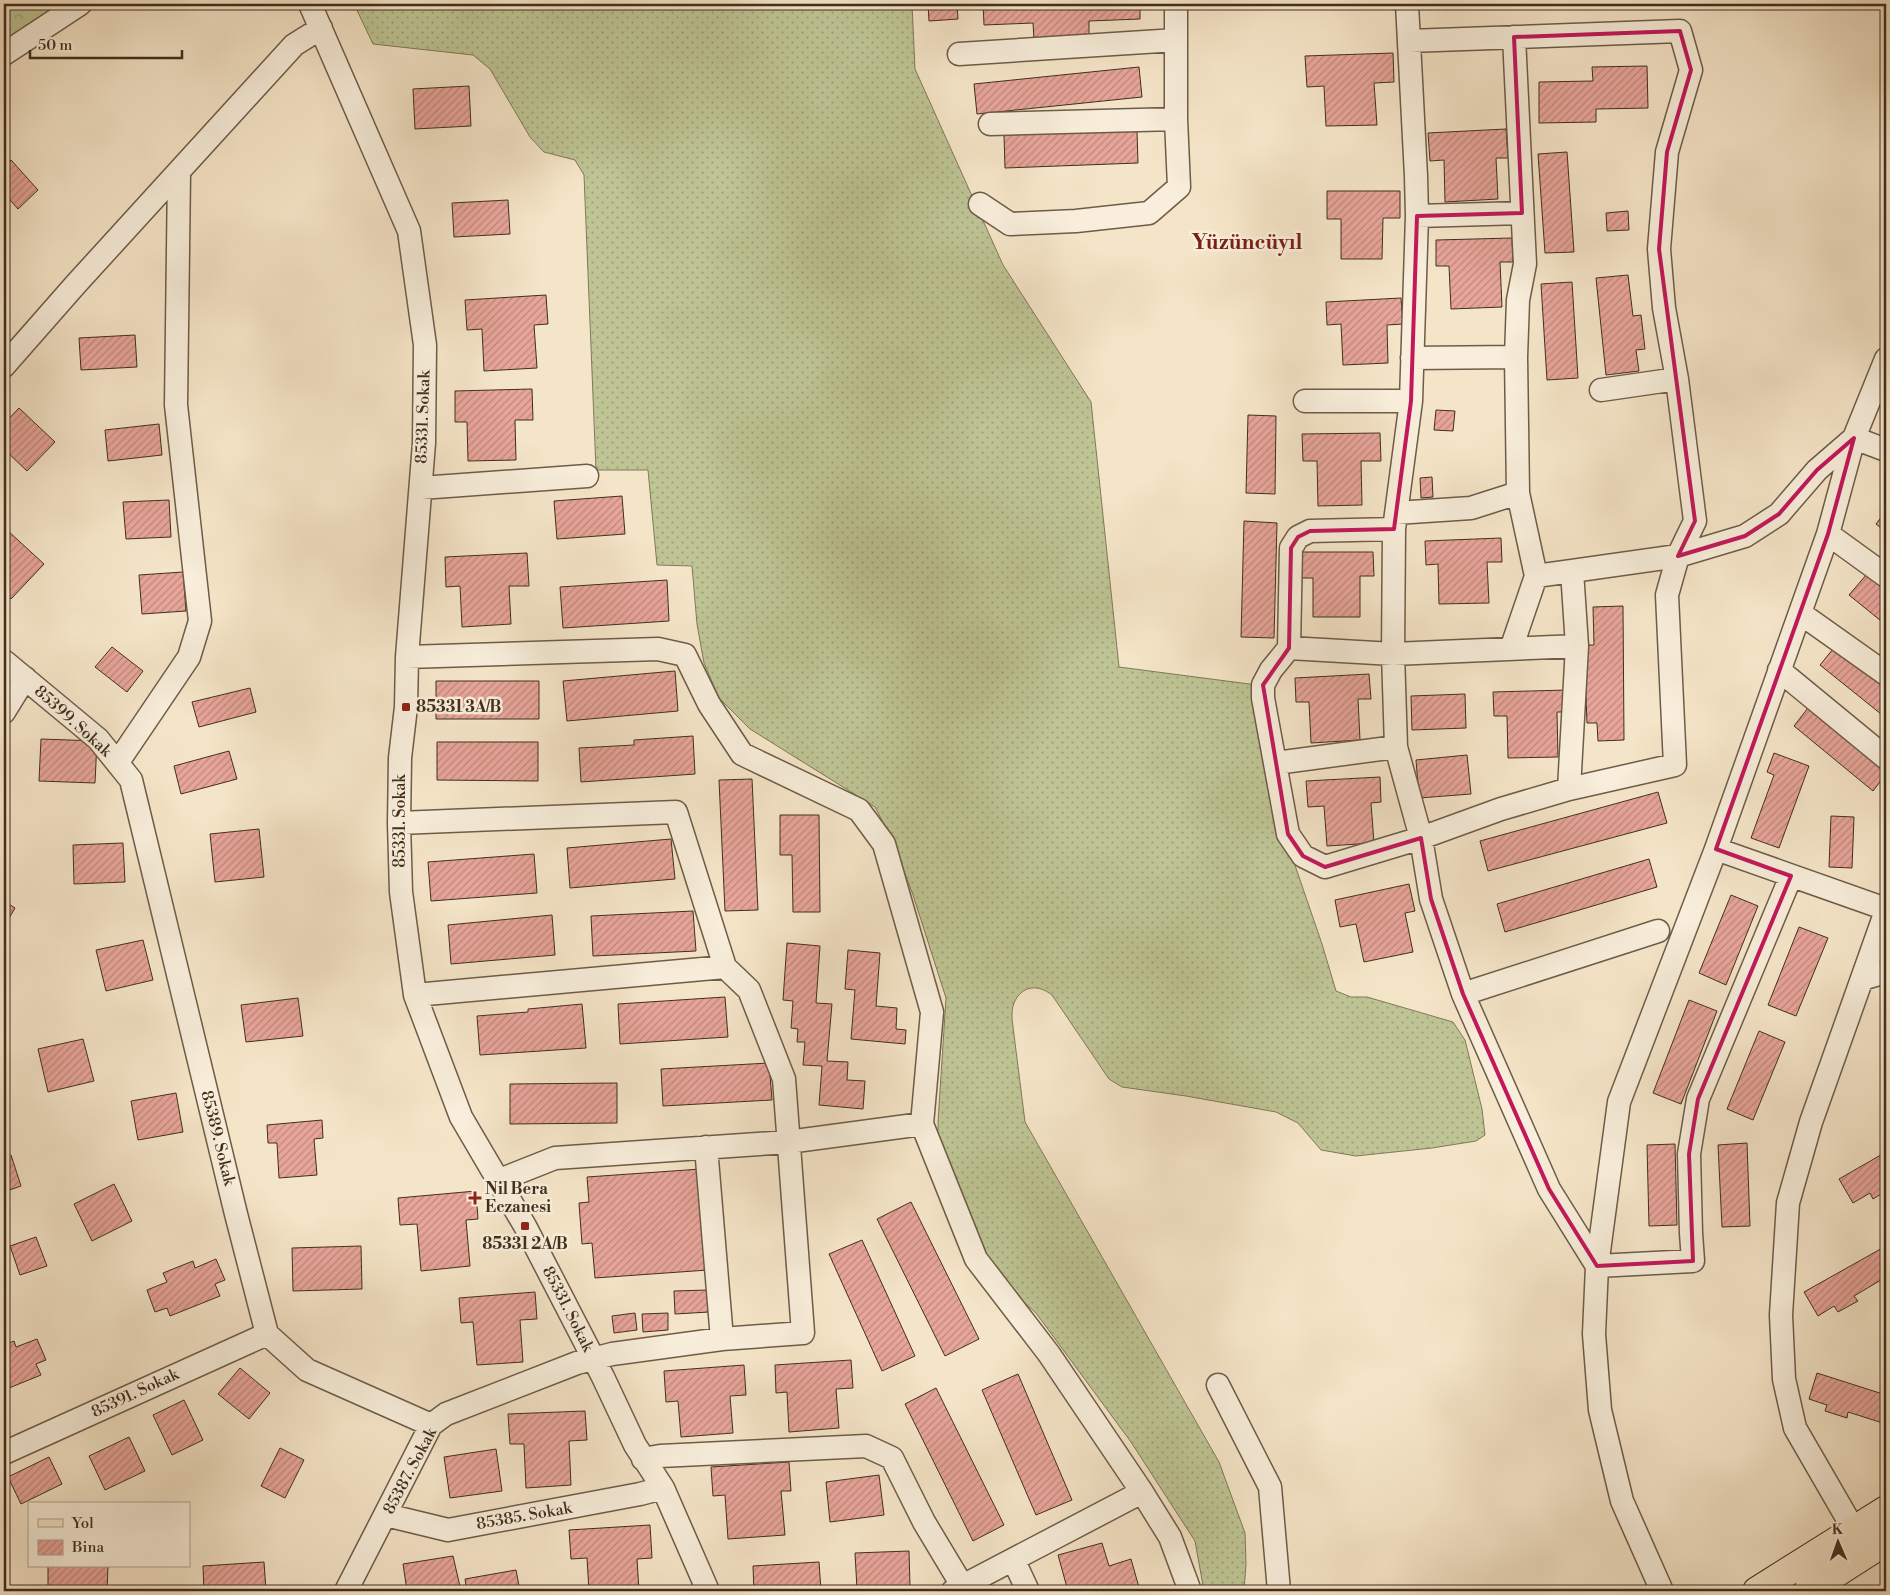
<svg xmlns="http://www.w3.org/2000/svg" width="1890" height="1595" font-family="'Libre Bodoni',serif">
  <defs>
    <pattern id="grass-dots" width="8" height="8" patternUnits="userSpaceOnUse" patternTransform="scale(1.25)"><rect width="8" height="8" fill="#bec494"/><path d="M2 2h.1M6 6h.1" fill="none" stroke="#9ca078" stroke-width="1.8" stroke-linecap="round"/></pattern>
    <pattern id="park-crowns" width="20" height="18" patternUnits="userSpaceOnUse" patternTransform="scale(1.25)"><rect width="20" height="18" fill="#bec494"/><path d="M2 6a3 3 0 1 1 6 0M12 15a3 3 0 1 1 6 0" fill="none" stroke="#9ca078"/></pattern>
    <pattern id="building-hatch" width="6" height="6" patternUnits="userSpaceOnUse" patternTransform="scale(1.25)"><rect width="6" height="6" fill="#e8a59a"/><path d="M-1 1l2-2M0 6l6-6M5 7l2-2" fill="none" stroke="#be877d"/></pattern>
  </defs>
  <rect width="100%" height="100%" fill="#f5e5c8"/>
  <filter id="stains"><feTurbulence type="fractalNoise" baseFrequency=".004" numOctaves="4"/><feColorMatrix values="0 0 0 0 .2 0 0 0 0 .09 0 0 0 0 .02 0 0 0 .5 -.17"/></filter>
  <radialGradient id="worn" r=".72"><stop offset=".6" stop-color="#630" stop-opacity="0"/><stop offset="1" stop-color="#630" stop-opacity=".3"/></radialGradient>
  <!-- grass -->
  <path fill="url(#grass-dots)" stroke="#807959" d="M 354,4 L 912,4 L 915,69 L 1003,265 L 1091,402 L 1119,667 L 1257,685 L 1274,804 L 1322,944 L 1336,991 L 1351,997 L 1367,997 L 1453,1022 L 1465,1040 L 1482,1109 L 1485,1135 L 1476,1141 L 1432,1148 L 1356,1156 L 1321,1150 L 1298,1123 L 1276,1112 L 1186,1096 L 1122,1087 L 1109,1079 L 1052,995 C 1038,984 1022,985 1014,1003 C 1012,1007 1012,1014 1012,1019 L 1025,1122 L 1219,1462 L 1245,1533 L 1246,1564 L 1244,1591 L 1204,1591 L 1195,1541 L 1131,1442 L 1036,1313 L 983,1265 L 938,1145 L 938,1122 L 946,998 L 913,895 L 892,839 L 875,807 L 750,729 L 719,698 L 704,663 L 697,624 L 692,566 L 657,565 L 648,470 L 596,470 L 584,175 L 575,160 L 544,152 L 530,137 L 490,69 L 473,55 L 373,44 Z"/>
  <!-- park -->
  <path fill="url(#park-crowns)" stroke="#807959" d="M 4,4 L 63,4 L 4,45 Z"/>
  <!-- building -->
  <path fill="url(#building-hatch)" stroke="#412e1e" d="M 928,4 L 957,4 L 958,19 L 929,21 Z
    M 983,4 L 1140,4 L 1140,19 L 1089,21 L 1089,37 L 1034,39 L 1033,23 L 984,25 Z
    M 1393,53 L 1394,82 L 1374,83 L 1377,125 L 1326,126 L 1324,86 L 1307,87 L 1305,56 Z
    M 1647,66 L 1648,108 L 1596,109 L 1596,122 L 1539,123 L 1539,82 L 1593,81 L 1592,67 Z
    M 1139,67 L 1142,97 L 977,114 L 974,84 Z
    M 469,86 L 471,126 L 415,129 L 413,89 Z
    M 1506,129 L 1508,158 L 1496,158 L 1498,199 L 1445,202 L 1444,160 L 1430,161 L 1428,133 Z
    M 1137,131 L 1138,163 L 1005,168 L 1004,135 Z
    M 1567,152 L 1574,252 L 1545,253 L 1538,154 Z
    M 11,160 L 38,190 L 18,209 L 4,193 L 4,167 Z
    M 1327,191 L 1400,191 L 1400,218 L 1383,218 L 1382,259 L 1341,259 L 1341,219 L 1327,219 Z
    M 508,200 L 510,234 L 454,237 L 452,203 Z
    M 1628,211 L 1629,230 L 1607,231 L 1606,213 Z
    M 1512,238 L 1513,262 L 1500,262 L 1502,307 L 1451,309 L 1449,266 L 1436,266 L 1436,240 Z
    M 1628,275 L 1633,316 L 1641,315 L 1645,349 L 1636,350 L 1639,371 L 1606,375 L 1596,278 Z
    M 1572,282 L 1578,378 L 1547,380 L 1541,284 Z
    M 546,295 L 548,324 L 534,325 L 537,368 L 484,371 L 482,329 L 467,330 L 465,300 Z
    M 1401,298 L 1403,324 L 1387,325 L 1388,363 L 1343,365 L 1341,324 L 1327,325 L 1326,302 Z
    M 135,335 L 137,367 L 81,370 L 79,338 Z
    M 532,389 L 533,420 L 515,420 L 516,460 L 468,461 L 467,422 L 455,422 L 455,391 Z
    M 19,408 L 55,442 L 27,471 L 4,449 L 4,424 Z
    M 1436,410 L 1455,411 L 1453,431 L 1434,430 Z
    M 1248,415 L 1276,416 L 1275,494 L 1246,493 Z
    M 159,424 L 162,455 L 108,461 L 105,430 Z
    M 1380,433 L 1381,461 L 1361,461 L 1362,505 L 1318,506 L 1317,461 L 1303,461 L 1302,434 Z
    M 1432,477 L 1433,497 L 1421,498 L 1420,478 Z
    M 622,496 L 625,534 L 557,539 L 554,501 Z
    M 169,500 L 171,537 L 126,539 L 123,502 Z
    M 1886,511 L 1886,532 L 1876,524 Z
    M 1244,521 L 1277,523 L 1274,638 L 1241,637 Z
    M 7,530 L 44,564 L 11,599 L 4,592 L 4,534 Z
    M 1501,538 L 1502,562 L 1487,562 L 1489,603 L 1439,604 L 1438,564 L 1426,565 L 1425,541 Z
    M 1300,552 L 1373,552 L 1374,576 L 1360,576 L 1360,617 L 1313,617 L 1313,578 L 1300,578 Z
    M 527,553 L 529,586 L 509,586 L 511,624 L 462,627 L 460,586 L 446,587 L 445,557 Z
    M 183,572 L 186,611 L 142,614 L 139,575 Z
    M 1867,574 L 1886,590 L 1886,625 L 1849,595 Z
    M 667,580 L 669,621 L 563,628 L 560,587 Z
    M 1623,606 L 1624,740 L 1598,741 L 1597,723 L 1587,723 L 1584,645 L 1594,645 L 1593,607 Z
    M 1838,643 L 1886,681 L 1886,718 L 1820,665 Z
    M 112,647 L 143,671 L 127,692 L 95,667 Z
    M 675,671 L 678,711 L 567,721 L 563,681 Z
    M 1369,674 L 1371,699 L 1358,699 L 1360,740 L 1311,743 L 1309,702 L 1296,702 L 1295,678 Z
    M 436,681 L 539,681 L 539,719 L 436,719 Z
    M 250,688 L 256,712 L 199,727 L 192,702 Z
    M 1567,690 L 1568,712 L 1557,712 L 1558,757 L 1508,758 L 1507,716 L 1494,716 L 1493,692 Z
    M 1465,694 L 1466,728 L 1412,730 L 1411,696 Z
    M 1811,704 L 1886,765 L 1886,774 L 1873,791 L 1794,726 Z
    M 693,736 L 695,774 L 581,782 L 579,748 L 634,745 L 634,740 Z
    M 41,739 L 97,741 L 95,783 L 39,781 Z
    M 437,742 L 538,742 L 538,781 L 437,780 Z
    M 229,751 L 237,779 L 181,794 L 174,766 Z
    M 1774,753 L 1809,766 L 1779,848 L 1751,838 L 1774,775 L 1767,772 Z
    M 1467,755 L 1471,794 L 1419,798 L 1416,760 Z
    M 1380,777 L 1381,802 L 1371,803 L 1374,843 L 1327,846 L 1324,806 L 1308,807 L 1306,781 Z
    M 752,779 L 758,910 L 725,911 L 719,780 Z
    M 1658,792 L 1667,823 L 1488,871 L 1480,841 Z
    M 780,815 L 819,815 L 820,912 L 793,912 L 792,855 L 780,855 Z
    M 1831,816 L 1854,817 L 1852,868 L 1829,867 Z
    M 259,829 L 264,877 L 215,882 L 210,834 Z
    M 671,839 L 675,879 L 570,888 L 567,848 Z
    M 123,843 L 125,882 L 74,884 L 73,845 Z
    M 534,854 L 537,893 L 431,901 L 428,862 Z
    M 1649,859 L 1657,887 L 1505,932 L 1497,904 Z
    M 1409,884 L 1415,911 L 1405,913 L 1413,952 L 1364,962 L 1356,924 L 1340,927 L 1335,900 Z
    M 1731,895 L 1758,906 L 1726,985 L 1699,973 Z
    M 4,901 L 15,908 L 4,927 Z
    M 693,911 L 696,951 L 593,956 L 591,916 Z
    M 552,915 L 555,955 L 451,964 L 448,925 Z
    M 1799,927 L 1828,938 L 1796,1016 L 1768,1005 Z
    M 143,940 L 153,980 L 106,991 L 96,950 Z
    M 787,943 L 820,946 L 816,1003 L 832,1004 L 827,1061 L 848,1062 L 847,1080 L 865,1081 L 863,1109 L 819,1105 L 822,1066 L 803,1065 L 805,1042 L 797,1042 L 798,1029 L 791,1028 L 793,1001 L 783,1000 Z
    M 848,950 L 880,953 L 876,1006 L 897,1008 L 896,1029 L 906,1030 L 905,1044 L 851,1039 L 855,990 L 845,989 Z
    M 725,997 L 728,1037 L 620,1044 L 618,1004 Z
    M 298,998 L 303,1036 L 246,1042 L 241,1005 Z
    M 1689,1000 L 1717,1011 L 1681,1104 L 1653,1093 Z
    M 582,1004 L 586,1048 L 480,1055 L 477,1016 L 528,1012 L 528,1009 Z
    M 1759,1031 L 1785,1042 L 1753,1120 L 1727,1109 Z
    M 83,1039 L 94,1081 L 48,1092 L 38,1049 Z
    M 769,1063 L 772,1100 L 663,1106 L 661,1069 Z
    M 617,1083 L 617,1123 L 510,1124 L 510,1084 Z
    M 176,1093 L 183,1132 L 138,1140 L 131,1101 Z
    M 322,1120 L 323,1138 L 314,1139 L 317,1175 L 279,1178 L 277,1143 L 268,1143 L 267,1125 Z
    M 1747,1143 L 1750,1226 L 1722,1227 L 1718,1145 Z
    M 1675,1144 L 1677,1225 L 1649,1226 L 1647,1145 Z
    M 1886,1152 L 1886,1191 L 1873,1199 L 1870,1193 L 1853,1203 L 1839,1179 Z
    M 11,1155 L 21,1186 L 4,1192 L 4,1158 Z
    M 701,1169 L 708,1270 L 595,1278 L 592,1243 L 582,1244 L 579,1203 L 589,1202 L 587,1177 Z
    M 114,1184 L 132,1221 L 92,1241 L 74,1204 Z
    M 476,1191 L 478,1219 L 466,1220 L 470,1266 L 421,1271 L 417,1224 L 400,1225 L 398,1198 Z
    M 911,1202 L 979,1339 L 945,1356 L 877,1219 Z
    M 36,1237 L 47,1266 L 20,1275 L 10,1246 Z
    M 862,1240 L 915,1356 L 882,1371 L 829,1254 Z
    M 361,1246 L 362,1289 L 293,1291 L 292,1248 Z
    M 1886,1246 L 1886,1277 L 1854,1296 L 1858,1301 L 1838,1312 L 1834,1306 L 1818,1316 L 1804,1292 Z
    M 216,1259 L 225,1280 L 215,1284 L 220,1296 L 170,1316 L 167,1308 L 155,1312 L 147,1290 L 167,1282 L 163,1273 L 193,1261 L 195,1268 Z
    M 708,1290 L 709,1312 L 675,1314 L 674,1291 Z
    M 535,1292 L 537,1319 L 520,1320 L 523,1362 L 477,1365 L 473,1322 L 461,1323 L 459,1298 Z
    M 635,1313 L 637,1330 L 614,1333 L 612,1316 Z
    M 668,1313 L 668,1330 L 643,1332 L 642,1314 Z
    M 37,1339 L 46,1360 L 36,1364 L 41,1375 L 4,1390 L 4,1345 L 14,1341 L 16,1347 Z
    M 851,1360 L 853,1388 L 836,1389 L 839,1428 L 789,1432 L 787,1392 L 776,1393 L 775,1365 Z
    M 744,1365 L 746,1395 L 730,1396 L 733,1433 L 681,1437 L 678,1401 L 666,1402 L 664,1371 Z
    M 240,1368 L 270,1393 L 249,1419 L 218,1394 Z
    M 1817,1373 L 1886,1395 L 1886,1430 L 1884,1429 L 1886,1424 L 1848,1412 L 1847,1418 L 1825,1411 L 1827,1405 L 1809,1399 Z
    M 1018,1374 L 1072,1500 L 1036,1515 L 982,1390 Z
    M 936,1388 L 1004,1525 L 973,1541 L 905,1404 Z
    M 184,1400 L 203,1440 L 172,1455 L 153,1415 Z
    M 585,1411 L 587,1440 L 569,1441 L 571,1485 L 526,1488 L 524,1444 L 510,1444 L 508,1414 Z
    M 129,1437 L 145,1471 L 105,1490 L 89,1456 Z
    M 280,1448 L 304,1460 L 285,1498 L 261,1486 Z
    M 496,1449 L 502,1491 L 450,1498 L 444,1457 Z
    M 49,1457 L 62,1484 L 21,1504 L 8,1477 Z
    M 789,1462 L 791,1491 L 781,1491 L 785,1535 L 728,1539 L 725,1495 L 713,1496 L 711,1467 Z
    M 879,1475 L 884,1515 L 830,1522 L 826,1482 Z
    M 650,1525 L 652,1558 L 637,1559 L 639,1591 L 589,1591 L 587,1558 L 571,1559 L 569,1530 Z
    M 1102,1543 L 1109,1566 L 1131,1559 L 1140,1591 L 1097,1591 L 1097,1589 L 1089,1591 L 1068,1591 L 1058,1555 Z
    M 909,1551 L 910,1586 L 857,1589 L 855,1553 Z
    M 453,1556 L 461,1591 L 407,1591 L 403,1564 Z
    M 264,1562 L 266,1591 L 204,1591 L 203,1566 Z
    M 819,1562 L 821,1591 L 754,1591 L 753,1566 Z
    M 48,1566 L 108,1566 L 107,1591 L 48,1591 Z
    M 516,1570 L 520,1591 L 467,1591 L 465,1579 Z"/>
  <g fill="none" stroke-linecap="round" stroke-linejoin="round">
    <defs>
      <path id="minor" d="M 310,4 L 409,231 L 425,345 L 424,443 L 407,657 L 406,707 L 400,758 L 399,823 L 401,892 L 415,995 L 461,1117 L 525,1226 L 603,1377 L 635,1445 L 663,1488 L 708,1591
        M 1407,4 L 1416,176 L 1417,216 L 1411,401 L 1394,529 L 1393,654 L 1396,747 L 1421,838 L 1431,899 L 1463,994 L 1549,1189 L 1597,1266 L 1693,1261 L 1691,1233 L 1689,1154 L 1698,1099 L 1791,876
        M 1514,37 L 1525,264 L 1518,300 L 1516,357 L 1518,493 L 1536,576 L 1572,571
        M 1409,41 L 1680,31 L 1691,70 L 1667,152 L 1659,249 L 1664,308 L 1677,379 L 1695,521 L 1678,556 L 1667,595 L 1675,765 L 1569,789 L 1501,809 L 1421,838 L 1325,867 L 1303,856 L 1288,834 L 1263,698 L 1263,685 L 1271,670 L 1289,648 L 1393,654 L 1577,646 L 1572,571 L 1678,556 L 1745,536 L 1779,514 L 1817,470 L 1854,438 L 1886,450
        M 4,54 L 80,4
        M 959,54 L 1176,40
        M 990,124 L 1176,119
        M 980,204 L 1010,224 L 1076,221 L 1149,213 L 1179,187 L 1176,119 L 1176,4
        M 1417,216 L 1522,213
        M 1412,358 L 1516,357
        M 4,366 L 76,284 L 294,45 L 321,28
        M 1601,390 L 1677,379
        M 1305,401 L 1411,401
        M 421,488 L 587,476
        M 1396,513 L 1471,508 L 1518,493
        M 1828,534 L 1886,576
        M 1800,613 L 1886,674
        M 1289,648 L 1291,548 L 1298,537 L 1310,531 L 1394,529
        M 1511,649 L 1536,576
        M 407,657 L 658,649 L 685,655 L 709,704 L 742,754 L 859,810 L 884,844 L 932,1012 L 922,1124 L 976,1259 L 1049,1354 L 1142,1492 L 1170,1537 L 1190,1591
        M 4,661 L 98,739 L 131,780 L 236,1214 L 267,1334 L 307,1370 L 431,1425
        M 1779,670 L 1886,758
        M 4,712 L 25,678
        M 118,762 L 189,657 L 200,621 L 176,405 L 179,173
        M 1276,763 L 1396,747
        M 1569,789 L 1577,646
        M 1716,849 L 1886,909
        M 1862,979 L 1886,972
        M 1463,994 L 1658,931
        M 415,995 L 725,967
        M 706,1147 L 722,1339
        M 497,1181 L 555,1158 L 788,1142 L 922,1124
        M 1218,1385 L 1270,1487 L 1279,1591
        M 4,1453 L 267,1334
        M 643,1459 L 660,1456 L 866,1446 L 892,1458 L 924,1522 L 963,1587
        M 386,1515 L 448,1530 L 640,1494 L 663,1488
        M 1854,1530 L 1795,1428 L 1784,1379 L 1781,1315 L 1788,1203 L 1811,1122 L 1886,911
        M 1014,1561 L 1028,1591
        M 346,1591 L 431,1425 L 446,1414 L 577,1363 L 612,1354 L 722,1339 L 803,1333 L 784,1079 L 749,990 L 725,967 L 676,812 L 399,823
        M 953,1591 L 1142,1492
        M 1662,1591 L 1622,1501 L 1600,1410 L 1594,1334 L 1597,1266 L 1619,1102 L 1716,849 L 1828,534 L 1854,438 L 1886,359"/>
      <path id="major" d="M 1757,1591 L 1886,1510
        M 1808,1591 L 1886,1541"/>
    </defs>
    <!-- minor casing -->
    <use href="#minor" stroke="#6e5c48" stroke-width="25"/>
    <!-- major casing -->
    <use href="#major" stroke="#412e1e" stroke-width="30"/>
    <!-- minor -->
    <use href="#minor" stroke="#f8eedb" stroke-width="22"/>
    <!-- major -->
    <use href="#major" stroke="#f5e5c8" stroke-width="28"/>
  </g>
  <!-- marked area -->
  <path fill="none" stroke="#c2185b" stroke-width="4" stroke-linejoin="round" d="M 1680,31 L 1691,70 L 1667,152 L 1659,249 L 1695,521 L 1678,556 L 1745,536 L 1779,514 L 1817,470 L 1854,438 L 1828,534 L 1716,849 L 1791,876 L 1698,1099 L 1689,1154 L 1693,1261 L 1597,1266 L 1549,1189 L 1463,994 L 1431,899 L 1421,838 L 1325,867 L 1303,856 L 1288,834 L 1263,685 L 1289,648 L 1291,548 L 1298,537 L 1310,531 L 1394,529 L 1411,401 L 1417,216 L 1522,213 L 1514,37 Z"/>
  <!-- markers -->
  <g fill="#8f2418" stroke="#f8eedb" stroke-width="2">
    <rect x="401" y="702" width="10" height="10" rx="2.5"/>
    <path d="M472.5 1190.5h5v5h5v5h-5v5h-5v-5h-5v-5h5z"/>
    <rect x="520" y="1221" width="10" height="10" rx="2.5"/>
  </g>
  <g text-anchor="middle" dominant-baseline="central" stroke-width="5" stroke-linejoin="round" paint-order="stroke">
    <!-- street labels -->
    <g font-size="16" fill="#412e1e" stroke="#f8eedb">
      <text transform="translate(423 417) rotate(-88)">85331. Sokak</text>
      <text transform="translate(73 721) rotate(42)">85399. Sokak</text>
      <text transform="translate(400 821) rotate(-90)">85331. Sokak</text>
      <text transform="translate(218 1138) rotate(76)">85389. Sokak</text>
      <text transform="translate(568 1309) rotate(63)">85331. Sokak</text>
      <text transform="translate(135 1393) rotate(-25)">85391. Sokak</text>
      <text transform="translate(410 1471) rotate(-62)">85387. Sokak</text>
      <text transform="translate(524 1516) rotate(-10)">85385. Sokak</text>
    </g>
    <!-- poi labels -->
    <g font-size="16" font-weight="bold" fill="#412e1e" stroke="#f8eedb" text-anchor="start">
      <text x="416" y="707">85331 3A/B</text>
      <text x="485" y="1189">Nil Bera<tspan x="485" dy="18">Eczanesi</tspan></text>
      <text x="525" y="1244" text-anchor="middle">85331 2A/B</text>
    </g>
    <!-- district labels -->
    <g font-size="21" font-weight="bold" fill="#7a1f14" stroke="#f8eedb">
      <text x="1247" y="243">Yüzüncüyıl</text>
    </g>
  </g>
  <!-- margin -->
  <rect width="1890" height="1595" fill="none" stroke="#f5e5c8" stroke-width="20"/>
  <rect x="5" y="5" width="1880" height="1585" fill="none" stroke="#412e1e" stroke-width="2.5"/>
  <rect x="10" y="10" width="1870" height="1575" fill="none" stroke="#412e1e"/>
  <!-- legend -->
  <rect x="28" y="1502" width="162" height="65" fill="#f8eedb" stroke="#afa18f"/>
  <rect x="38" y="1519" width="25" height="8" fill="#f5e5c8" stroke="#afa18f"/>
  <text x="72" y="1528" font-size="15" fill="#412e1e">Yol</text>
  <rect x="38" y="1540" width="25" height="15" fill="url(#building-hatch)" stroke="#afa18f"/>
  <text x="72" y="1552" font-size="15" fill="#412e1e">Bina</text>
  <!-- north arrow -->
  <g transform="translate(1838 1542) rotate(358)" stroke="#f8eedb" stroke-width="4" paint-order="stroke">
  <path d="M0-4L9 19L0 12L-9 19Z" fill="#412e1e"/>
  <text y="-8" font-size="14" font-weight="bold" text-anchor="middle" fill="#412e1e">K</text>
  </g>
  <!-- scale -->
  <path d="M30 50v8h152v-8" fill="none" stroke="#412e1e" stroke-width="2.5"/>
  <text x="38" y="50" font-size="15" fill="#412e1e" stroke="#f8eedb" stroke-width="4" paint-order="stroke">50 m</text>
  <rect width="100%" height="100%" filter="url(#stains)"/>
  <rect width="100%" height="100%" fill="url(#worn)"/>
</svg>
